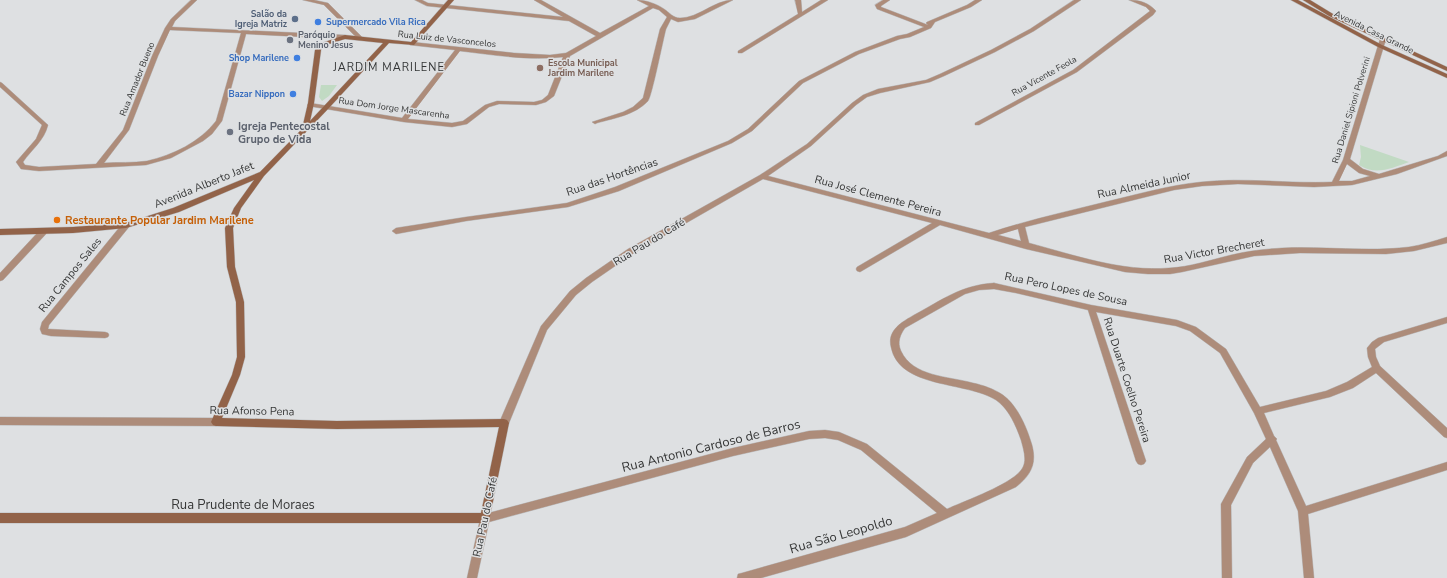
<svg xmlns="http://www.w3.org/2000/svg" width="1447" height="578" font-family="'Nunito Sans',sans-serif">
  <rect width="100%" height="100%" fill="#dee0e2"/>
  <!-- green -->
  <path fill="#c1dac3" d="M 321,85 L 337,85 L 329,96 L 322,101 L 319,97 Z
    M 1360,145 L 1409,162 C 1392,168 1376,176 1359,165 L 1361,157 Z"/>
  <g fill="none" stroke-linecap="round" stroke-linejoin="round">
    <defs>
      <path id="street" d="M 191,0 L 197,0 L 175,21 L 172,27 L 345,35 L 348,37 L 345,39 L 246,34 L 222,121 L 212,134 L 203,141 L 171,158 L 146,165 L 39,171 L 21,169 L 16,162 L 36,139 L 42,125 L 0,87 L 0,82 L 2,83 L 48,125 C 44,141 32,149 23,162 L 25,165 L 39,167 L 96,164 L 123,130 L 152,56 L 165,28 L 171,19 ZM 170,30 L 241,33 L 216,121 C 200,142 173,155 147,161 C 133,163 118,162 104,163 L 129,130 L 158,56 Z
        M 303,0 L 314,0 L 328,3 L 364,39 L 359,40 L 324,5 Z
        M 415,0 L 422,0 L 428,3 L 563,17 L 534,0 L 541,0 L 600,33 L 649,6 L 637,0 C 646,0 657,4 664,9 C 669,12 673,18 680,18 C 699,18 714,0 733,0 L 695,19 L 678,22 L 671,19 L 666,29 C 663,40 652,96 648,101 C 635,115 615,118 597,123 L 595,124 L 592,122 L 623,112 L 633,107 L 643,98 L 660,29 L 667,17 L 659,10 L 653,8 L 570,56 L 554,96 L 546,102 L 536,105 L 499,104 L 489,107 L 467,124 L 452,127 L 404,122 L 308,106 L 307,105 L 310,103 L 402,118 L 455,50 L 410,45 L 409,44 L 412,42 L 514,53 L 550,55 L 566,53 L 596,36 L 569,21 L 427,6 ZM 460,51 C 494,55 529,61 563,57 L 548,95 L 542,100 L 534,102 L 497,101 L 485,105 L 463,121 L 452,123 L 408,119 Z
        M 795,0 L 801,0 L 802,12 L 821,0 L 828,0 L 742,53 L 738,53 L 738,51 L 798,14 Z
        M 883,0 L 890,0 L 881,6 L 881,7 L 928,25 L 926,23 L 927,22 L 967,5 L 975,0 L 982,0 L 971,7 L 935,22 L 931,28 L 910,37 L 900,39 L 859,54 L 803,83 L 752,131 L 732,143 L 619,191 L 568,207 L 466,221 L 396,234 L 392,231 L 396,228 L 466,217 L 567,203 L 615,187 L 728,141 L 748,129 L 799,81 L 855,52 L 897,36 L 907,34 L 924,27 L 877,9 L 875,5 Z
        M 1074,0 L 1081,0 L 1034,31 L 995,52 L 944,76 L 930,82 L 880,93 L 867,97 L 856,105 L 811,146 L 768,176 L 989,233 C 1028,220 1069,211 1109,201 C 1139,194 1170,185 1201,182 C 1245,177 1288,184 1332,182 L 1343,160 L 1380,39 L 1383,37 L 1386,39 L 1350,159 L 1363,169 L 1379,174 L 1438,156 L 1447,151 L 1447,156 L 1397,174 L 1352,185 L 1314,187 L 1238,184 L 1202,186 L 1174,190 L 1025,227 L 1029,243 C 1074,255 1122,272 1169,268 C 1190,267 1210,260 1231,255 C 1248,251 1264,249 1282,248 C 1324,246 1367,252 1409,247 C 1422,245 1434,241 1447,237 L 1447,243 L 1414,251 L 1386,254 L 1300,253 L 1254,256 L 1182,272 L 1170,274 L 1148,274 L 1125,272 L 1091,264 L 1026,249 L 940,225 L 860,272 L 857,271 L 856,269 L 857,267 L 932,223 L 763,179 L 634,253 L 592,282 L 576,295 L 547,330 L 509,423 L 507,426 L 504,427 L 501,426 L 499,423 L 541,326 L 570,291 L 586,278 L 628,249 L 760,175 L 807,144 L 852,103 L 863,95 L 878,89 L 926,80 L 940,74 L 991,50 L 1030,29 ZM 1347,164 L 1359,173 L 1370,176 L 1352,181 L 1339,181 ZM 1018,229 L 1021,241 L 998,235 Z
        M 1129,0 C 1140,0 1149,3 1156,11 L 1153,15 L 1077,72 L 979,125 L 975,125 L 975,123 L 1073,70 L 1150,11 L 1146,7 Z
        M 126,222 L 129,223 L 130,225 L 129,227 L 49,325 L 48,329 L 105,332 L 108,333 L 109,335 L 108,337 L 105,338 L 51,336 L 42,334 L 40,329 L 42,322 L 123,223 Z
        M 43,229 L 47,232 L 46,234 L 3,280 L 0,281 L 0,273 L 40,230 Z
        M 994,283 L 1091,305 L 1177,320 L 1196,327 L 1226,349 L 1260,407 L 1326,391 L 1347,382 L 1372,367 L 1368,357 L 1367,348 L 1372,342 L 1378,338 L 1447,317 L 1447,323 L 1384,342 L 1375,349 L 1376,357 L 1380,366 L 1447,428 L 1447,438 L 1444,437 L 1376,373 L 1353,388 L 1330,397 L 1264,413 L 1274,436 L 1277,439 L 1276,440 L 1306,506 L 1447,462 L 1447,470 L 1308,514 L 1314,578 L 1304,578 L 1298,511 L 1270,447 L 1253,463 L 1231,505 L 1232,578 L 1222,578 L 1221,504 L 1247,457 L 1266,439 L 1254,413 L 1220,353 L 1190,331 L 1176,326 L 1096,312 L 1146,461 L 1144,464 L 1141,465 L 1138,464 L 1136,461 L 1088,310 L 1016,293 L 994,289 L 979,290 L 965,294 L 905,328 C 900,335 897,342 901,351 C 913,377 948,376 973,383 C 983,385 994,389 1003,395 C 1018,406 1027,428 1032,445 C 1037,464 1031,475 1016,487 L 906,537 L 761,578 L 737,578 L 738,574 L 742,573 L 905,527 L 937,513 L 861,450 L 838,440 L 825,438 L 809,439 L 733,456 L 489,522 L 477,578 L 467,578 L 481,515 L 733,448 L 809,431 L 825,430 L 839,432 L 867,444 L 947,509 C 964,501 1016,483 1023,467 C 1027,459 1023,448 1021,440 C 1016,426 1009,409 996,400 C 966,381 899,389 891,347 C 887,330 902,322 914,315 C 942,300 961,285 994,283 Z
        M 0,417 L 216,418 L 219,419 L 221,422 L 219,425 L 216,426 L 0,425 Z"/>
      <path id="secondary" d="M 448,0 L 454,0 L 414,45 L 389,43 L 328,109 L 264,176 L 241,208 L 233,228 L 235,267 L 244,302 L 245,357 L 240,375 L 222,418 L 337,421 L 504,419 L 507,420 L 509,423 L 489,521 L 485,523 L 0,523 L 0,513 L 481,513 L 499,427 L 337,429 L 216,426 L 213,425 L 211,422 L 232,375 L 237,357 L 236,302 L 227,267 L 225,228 L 234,208 L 254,180 L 179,212 L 126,228 L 73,233 L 0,235 L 0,229 L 73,227 L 126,223 L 173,208 L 260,172 L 302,129 L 308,103 L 315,50 L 319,44 L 345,35 L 411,42 ZM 345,39 L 383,43 L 310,121 L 314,103 L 321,50 L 323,46 Z
        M 1291,0 L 1298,0 L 1382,45 L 1447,74 L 1447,78 L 1378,47 Z
        M 1303,0 L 1310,0 L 1333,14 L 1447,67 L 1447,71 L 1329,16 Z"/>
    </defs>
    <!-- street casing -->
    <use href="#street" stroke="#bcbec0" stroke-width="1"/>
    <!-- secondary casing -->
    <use href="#secondary" stroke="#bcbec0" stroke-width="1"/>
    <!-- street -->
    <use href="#street" fill="#ad8c7a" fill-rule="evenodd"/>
    <!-- secondary -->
    <use href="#secondary" fill="#926349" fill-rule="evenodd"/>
  </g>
  <!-- markers -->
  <circle fill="#5c6f8a" stroke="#dee0e2" stroke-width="1.5" cx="295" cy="19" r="4"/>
  <g fill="#3f7fe0" stroke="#dee0e2" stroke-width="1.5">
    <circle cx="318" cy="22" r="4"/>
    <circle cx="297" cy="58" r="4"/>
    <circle cx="293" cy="94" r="4"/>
  </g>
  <g fill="#6b7280" stroke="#dee0e2" stroke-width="1.5">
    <circle cx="290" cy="40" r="4"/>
    <circle cx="230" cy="132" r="4"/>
  </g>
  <circle fill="#8d6e63" stroke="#dee0e2" stroke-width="1.5" cx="540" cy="68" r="4"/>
  <circle fill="#e8710a" stroke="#dee0e2" stroke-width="1.5" cx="57" cy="220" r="4"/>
  <g text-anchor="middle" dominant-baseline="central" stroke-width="3" stroke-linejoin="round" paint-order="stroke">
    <!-- far-service labels -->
    <g font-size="9" font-weight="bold" fill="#4e5e75" stroke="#dee0e2" text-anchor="end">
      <text x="287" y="14">Salão da<tspan x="287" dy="10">Igreja Matriz</tspan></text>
    </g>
    <!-- far-shop labels -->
    <g font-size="9" font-weight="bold" fill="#366cbe" stroke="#dee0e2" text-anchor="end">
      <text x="326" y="22" text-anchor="start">Supermercado Vila Rica</text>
      <text x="289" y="58">Shop Marilene</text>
      <text x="285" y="94">Bazar Nippon</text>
    </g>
    <!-- far-street labels -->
    <g font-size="9" fill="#363737" stroke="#dee0e2">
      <text transform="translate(1374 32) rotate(26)">Avenida Casa Grande</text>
      <text transform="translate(447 39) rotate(6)">Rua Luiz de Vasconcelos</text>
      <text transform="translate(1044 76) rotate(-29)">Rua Vicente Feola</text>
      <text transform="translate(137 79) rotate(-68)">Rua Amador Bueno</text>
      <text transform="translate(394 108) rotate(8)">Rua Dom Jorge Mascarenha</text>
      <text transform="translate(1351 110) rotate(-73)">Rua Daniel Sipioni Polverini</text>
    </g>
    <!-- far-worship labels -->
    <g font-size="9" font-weight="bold" fill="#5b616d" stroke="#dee0e2" text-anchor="start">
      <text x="298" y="35">Paróquio<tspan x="298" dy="10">Menino Jesus</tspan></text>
    </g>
    <!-- far-education labels -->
    <g font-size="9" font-weight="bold" fill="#785e54" stroke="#dee0e2" text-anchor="start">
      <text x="548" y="63">Escola Municipal<tspan x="548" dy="10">Jardim Marilene</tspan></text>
    </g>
    <!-- far-quarter labels -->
    <g font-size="11" letter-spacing="1" fill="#323435" stroke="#dee0e2">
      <text x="389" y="67">JARDIM MARILENE</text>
    </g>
    <!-- worship labels -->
    <g font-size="11" font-weight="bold" fill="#5b616d" stroke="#dee0e2" text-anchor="start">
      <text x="238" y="126">Igreja Pentecostal<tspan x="238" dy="13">Grupo de Vida</tspan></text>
    </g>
    <!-- street labels -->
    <g font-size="11" fill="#363737" stroke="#dee0e2">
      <text transform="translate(612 177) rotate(-19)">Rua das Hortências</text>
      <text transform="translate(204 185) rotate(-22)">Avenida Alberto Jafet</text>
      <text transform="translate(1144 185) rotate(-12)">Rua Almeida Junior</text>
      <text transform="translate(878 196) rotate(15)">Rua José Clemente Pereira</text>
      <text transform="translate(649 242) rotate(-31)">Rua Pau do Café</text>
      <text transform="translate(1214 251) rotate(-10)">Rua Victor Brecheret</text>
      <text transform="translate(70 275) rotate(-51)">Rua Campos Sales</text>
      <text transform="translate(1066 289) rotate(12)">Rua Pero Lopes de Sousa</text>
      <text transform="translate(1127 380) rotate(72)">Rua Duarte Coelho Pereira</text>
      <text transform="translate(252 411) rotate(1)">Rua Afonso Pena</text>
      <text transform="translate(485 517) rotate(-78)">Rua Pau do Café</text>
    </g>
    <!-- food labels -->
    <g font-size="11" font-weight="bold" fill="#c56008" stroke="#dee0e2" text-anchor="start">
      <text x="65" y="220">Restaurante Popular Jardim Marilene</text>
    </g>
    <!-- near-street labels -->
    <g font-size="13" fill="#363737" stroke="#dee0e2">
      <text transform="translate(711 446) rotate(-14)">Rua Antonio Cardoso de Barros</text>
      <text x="243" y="505">Rua Prudente de Moraes</text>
      <text transform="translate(841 535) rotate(-16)">Rua São Leopoldo</text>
    </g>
  </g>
</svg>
